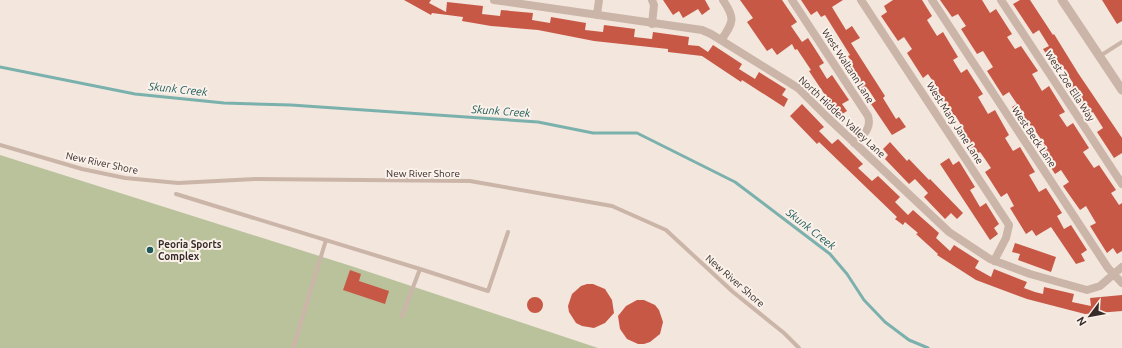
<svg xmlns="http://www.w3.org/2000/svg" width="1122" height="348" font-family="Ubuntu,sans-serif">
  <rect width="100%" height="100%" fill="#f3e6dd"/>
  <!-- green -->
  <path fill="#bac29c" d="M 0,155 L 351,266 L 598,348 L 0,348 Z"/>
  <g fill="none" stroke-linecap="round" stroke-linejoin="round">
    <!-- stream -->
    <path stroke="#7bb1ad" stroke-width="3" d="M 0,67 L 135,94 L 224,103 L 291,105 L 538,122 L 593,133 L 637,133 L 735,182 L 830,254 L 847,274 L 864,300 L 885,322 L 909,340 L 928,348"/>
  </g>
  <!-- building -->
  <path fill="#c85846" d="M 404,0 L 431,0 L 429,3 L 446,12 L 447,2 L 483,6 L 482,14 L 500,16 L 501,10 L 533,13 L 532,20 L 550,23 L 551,17 L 586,23 L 585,30 L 603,32 L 604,25 L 635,29 L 634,37 L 652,39 L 653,32 L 689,37 L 688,45 L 699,46 L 708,52 L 713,45 L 742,64 L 739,69 L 755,79 L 759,72 L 786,89 L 782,95 L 788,99 L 784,107 L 742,80 L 741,82 L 702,56 L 668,52 L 668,49 L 594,41 L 538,30 L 491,26 L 462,21 L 463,17 L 432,13 L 431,15 Z
    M 663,0 L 705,0 L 710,9 L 702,15 L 698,9 L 683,18 L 679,11 L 673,15 Z
    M 740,0 L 782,0 L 797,22 L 791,26 L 802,42 L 808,38 L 824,63 L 819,66 L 827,79 L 832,75 L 849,100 L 842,104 L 847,111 L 839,116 L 809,71 L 811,70 L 797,49 L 795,50 L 792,44 L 777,55 L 772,48 L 767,51 L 747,22 L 753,18 Z
    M 801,0 L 843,0 L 832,7 L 846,30 L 852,26 L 860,38 L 851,43 L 885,96 L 883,98 L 896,119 L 899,117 L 906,127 L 892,135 L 871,104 L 876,101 L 868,89 L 863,92 L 846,68 L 853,64 L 848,56 L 850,55 L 825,15 L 821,17 L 817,11 L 811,15 Z
    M 893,0 L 922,0 L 932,16 L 927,20 L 937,36 L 943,32 L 958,57 L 953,60 L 961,73 L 967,69 L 983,94 L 978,97 L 988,114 L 995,110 L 1009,135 L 1005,138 L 1013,151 L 1020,147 L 1035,172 L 1029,175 L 1039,192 L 1046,188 L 1062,213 L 1057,216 L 1064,229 L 1071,225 L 1087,250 L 1081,254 L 1085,261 L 1076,264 L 1051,227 L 1036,236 L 1032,230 L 1026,234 L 1010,208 L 1014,206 L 1007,193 L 1001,197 L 985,172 L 991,168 L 985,159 L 980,152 L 975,156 L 958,131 L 963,128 L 955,115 L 950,119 L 933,94 L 939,90 L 928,74 L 923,78 L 907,53 L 912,49 L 904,37 L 898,41 L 881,16 L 887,12 L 884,6 Z
    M 940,0 L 982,0 L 990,13 L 996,9 L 1012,34 L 1007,37 L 1015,49 L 1021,46 L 1038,71 L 1032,74 L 1042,91 L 1049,86 L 1065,112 L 1059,115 L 1067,127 L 1073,123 L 1089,148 L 1083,152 L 1094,168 L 1099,165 L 1116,190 L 1111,193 L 1119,205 L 1122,203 L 1122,251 L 1117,254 L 1113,248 L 1107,253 L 1090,226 L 1096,223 L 1086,206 L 1080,210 L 1063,186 L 1069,182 L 1061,170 L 1055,174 L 1039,149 L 1045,145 L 1034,129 L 1029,132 L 1012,107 L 1017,104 L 1009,92 L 1003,96 L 987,71 L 993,67 L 983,51 L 977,54 L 961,29 L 966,26 L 958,14 L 952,17 Z
    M 1020,0 L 1030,0 L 1053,35 L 1054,34 L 1078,73 L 1122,138 L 1122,153 L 1114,158 L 1097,132 L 1103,128 L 1093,112 L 1087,116 L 1067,87 L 1073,83 L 1063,67 L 1057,71 L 1043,49 L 1049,46 L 1039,30 L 1033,34 L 1013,4 Z
    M 1102,0 L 1122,0 L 1122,21 L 1117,24 Z
    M 802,104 L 824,127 L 819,131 L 832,144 L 838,139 L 863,164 L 858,168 L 872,181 L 878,176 L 900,197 L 895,202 L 908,215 L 913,210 L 939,233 L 936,238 L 950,251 L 954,245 L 979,261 L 975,268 L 991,277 L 994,269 L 1027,282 L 1024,288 L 1035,292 L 1043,294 L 1044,287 L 1074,294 L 1072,302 L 1091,306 L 1090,298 L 1122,295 L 1122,311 L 1085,314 L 1027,299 L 976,280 L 937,255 L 938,254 L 916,234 L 918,233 L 905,222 L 903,225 L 895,219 L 897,217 L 819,142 L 817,144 L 790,116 Z
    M 890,142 L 907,161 L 909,159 L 929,180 L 930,179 L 963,213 L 957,219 L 951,213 L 945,219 L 924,197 L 928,193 L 915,179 L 909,184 L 885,159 L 888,155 L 883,149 Z
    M 949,158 L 953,165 L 959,161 L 975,187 L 970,190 L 980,207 L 986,203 L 999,224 L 994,228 L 998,234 L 990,240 L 940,164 Z
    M 1015,243 L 1056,257 L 1051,272 L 1018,260 L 1020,254 L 1012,252 Z
    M 350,270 L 361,274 L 359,281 L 389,291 L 385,304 L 343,290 Z
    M 587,284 L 593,284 L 605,289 L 612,300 L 614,313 L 605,323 L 594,328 L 582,326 L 576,323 L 569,312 L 568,306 L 572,294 L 581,286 Z
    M527 305a8 8 0 1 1 16 0a8 8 0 1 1-16 0Z
    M 637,300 L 644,300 L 655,305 L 659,310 L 663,322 L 660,334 L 650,342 L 644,344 L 638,344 L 627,339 L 620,329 L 618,316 L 626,306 Z"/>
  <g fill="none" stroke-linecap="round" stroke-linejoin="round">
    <!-- service -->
    <path stroke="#cbb5a8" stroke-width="4" d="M 1100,56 L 1122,42
      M 0,145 L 82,169 L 125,178 L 178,183 L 255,179 L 470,181 L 612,206 L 666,230 L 733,292 L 784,333 L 799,348
      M 176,194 L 420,269 L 402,316
      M 420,269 L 488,291 L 508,232
      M 293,348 L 326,240"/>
    <!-- minor -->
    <path stroke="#cbb5a8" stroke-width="8" d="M 494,0 L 702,30 L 711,34 L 798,88 L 827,117 L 949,232 L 990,259 L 1030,274 L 1087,290 L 1100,286 L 1122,267
      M 792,0 L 868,116 C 872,129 863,135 854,143
      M 861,0 L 1009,225 L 1006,238 L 994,261
      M 932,0 L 1108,268 L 1122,283
      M 1001,0 L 1122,184
      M 597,15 L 599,0
      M 652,24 L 654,5 L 652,0
      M 722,39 C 734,21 735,18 723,0"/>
    <!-- tertiary -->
    <path stroke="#cbb5a8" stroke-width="9" d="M 1062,0 L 1122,90"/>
  </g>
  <!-- markers -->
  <circle fill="#1d5b58" stroke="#faf1ea" stroke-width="1.5" cx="150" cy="250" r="4"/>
  <g text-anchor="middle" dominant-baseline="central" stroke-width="4" stroke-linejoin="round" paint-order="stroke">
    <!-- street labels -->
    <g font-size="10" fill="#382c29" stroke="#faf1ea">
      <text transform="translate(848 66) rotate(57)">West Waltann Lane</text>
      <text transform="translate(1070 86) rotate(57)">West Zoe Ella Way</text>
      <text transform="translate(842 117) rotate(43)">North Hidden Valley Lane</text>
      <text transform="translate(955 123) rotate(57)">West Mary Jane Lane</text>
      <text transform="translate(1034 137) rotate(56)">West Beck Lane</text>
      <text transform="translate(102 163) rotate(12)">New River Shore</text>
      <text x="423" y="173">New River Shore</text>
      <text transform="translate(735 281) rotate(41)">New River Shore</text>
    </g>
    <!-- poi labels -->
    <g font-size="10" font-weight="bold" fill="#382c29" stroke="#faf1ea" text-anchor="start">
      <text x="158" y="244">Peoria Sports<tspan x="158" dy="12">Complex</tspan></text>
    </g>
    <!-- water labels -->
    <g font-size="11" font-style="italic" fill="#1d5b58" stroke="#faf1ea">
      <text transform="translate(178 89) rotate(6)">Skunk Creek</text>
      <text transform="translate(501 111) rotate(4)">Skunk Creek</text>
      <text transform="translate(811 229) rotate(38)">Skunk Creek</text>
    </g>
  </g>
  <!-- north arrow -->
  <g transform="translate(1090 316) rotate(238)" stroke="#faf1ea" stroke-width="3" paint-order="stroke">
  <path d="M0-3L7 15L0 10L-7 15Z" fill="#382c29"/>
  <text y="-6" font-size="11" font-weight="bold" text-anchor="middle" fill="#382c29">N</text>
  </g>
</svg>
